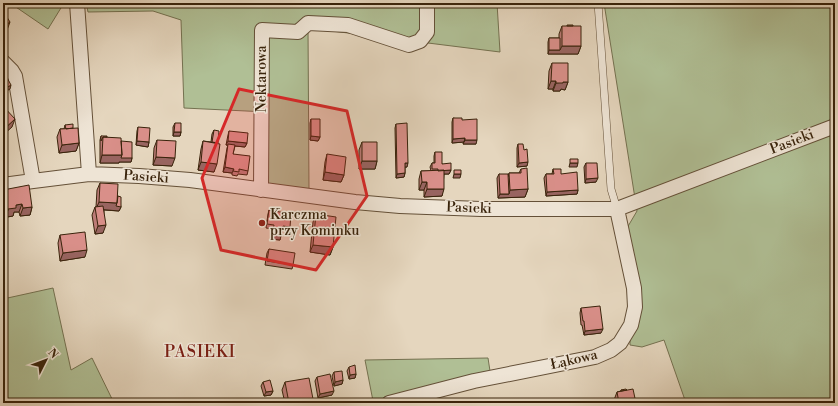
<svg xmlns="http://www.w3.org/2000/svg" width="838" height="406" font-family="'Libre Bodoni',serif">
  <rect width="100%" height="100%" fill="#e5d6be"/>
  <filter id="stains"><feTurbulence type="fractalNoise" baseFrequency=".005" numOctaves="4"/><feColorMatrix values="0 0 0 0 .2 0 0 0 0 .09 0 0 0 0 .02 0 0 0 .5 -.17"/></filter>
  <radialGradient id="worn" r=".72"><stop offset=".6" stop-color="#630" stop-opacity="0"/><stop offset="1" stop-color="#630" stop-opacity=".3"/></radialGradient>
  <!-- green -->
  <path fill="#b0bf95" stroke="#747150" d="M 10,3 L 64,3 L 48,29 Z
    M 86,3 L 497,3 L 500,52 L 308,28 L 309,190 L 268,186 L 267,112 L 184,108 L 181,20 L 153,11 L 88,12 Z
    M 604,3 L 835,3 L 835,403 L 686,403 L 664,340 L 642,347 L 630,345 L 630,337 L 638,327 L 641,305 L 627,228 L 637,211 Z
    M 53,288 L 71,370 L 92,358 L 114,403 L 3,403 L 3,299 Z
    M 488,358 L 490,371 L 373,401 L 365,360 Z"/>
  <g fill="none" stroke-linecap="round" stroke-linejoin="round">
    <defs>
      <path id="service" d="M 598,3 L 611,189 L 617,209"/>
      <path id="minor" d="M 77,3 L 89,174
        M 3,62 L 12,71 L 15,76 L 33,181
        M 3,185 L 33,181 L 89,174 L 139,176 L 190,180 L 355,202 L 400,206 L 481,209 L 617,209 L 835,126
        M 261,190 L 262,30 L 298,32 L 308,23 L 348,25 L 409,45 L 420,41 L 427,32 L 427,3
        M 389,403 L 474,381 L 595,357 L 611,350 L 620,343 L 631,325 L 635,307 L 634,288 L 617,209"/>
    </defs>
    <!-- service casing -->
    <use href="#service" stroke="#645038" stroke-width="8"/>
    <!-- minor casing -->
    <use href="#minor" stroke="#645038" stroke-width="16"/>
    <!-- service -->
    <use href="#service" stroke="#eee4d5" stroke-width="7"/>
    <!-- minor -->
    <use href="#minor" stroke="#eee4d5" stroke-width="14"/>
  </g>
  <!-- wall -->
  <path fill="#bb7b76" stroke="#39230b" d="M 562,26 L 581,46 L 578,54 L 548,54 L 548,42 L 549,38 L 559,38 L 559,34 Z
    M 552,63 L 568,82 L 565,90 L 561,89 L 560,91 L 553,91 L 553,89 L 548,89 L 549,71 Z
    M 453,118 L 462,120 L 476,144 L 463,144 L 464,142 L 452,143 L 452,122 Z
    M 311,119 L 320,137 L 318,141 L 310,140 L 310,123 Z
    M 175,123 L 181,132 L 180,136 L 173,136 L 173,127 Z
    M 396,124 L 407,167 L 405,167 L 405,173 L 404,177 L 396,178 L 395,128 Z
    M 65,125 L 73,128 L 79,143 L 76,151 L 59,153 L 57,137 L 60,129 L 64,129 Z
    M 138,127 L 149,142 L 148,147 L 136,145 L 137,131 Z
    M 214,130 L 214,172 L 198,170 L 201,149 L 203,141 L 211,142 L 212,134 Z
    M 229,131 L 247,143 L 245,147 L 235,146 L 233,154 L 248,171 L 247,175 L 238,174 L 237,176 L 232,175 L 232,173 L 223,172 L 227,148 L 228,145 L 226,145 L 228,135 Z
    M 101,136 L 121,141 L 132,158 L 131,162 L 119,162 L 119,163 L 100,163 L 100,140 Z
    M 157,140 L 172,166 L 153,165 L 154,148 Z
    M 362,142 L 377,161 L 375,169 L 359,169 L 359,150 Z
    M 518,144 L 524,150 L 527,166 L 517,167 L 517,148 Z
    M 435,152 L 442,164 L 451,170 L 449,174 L 444,174 L 442,196 L 424,197 L 424,190 L 419,190 L 419,179 L 421,171 L 431,171 L 430,167 L 432,163 L 434,163 L 434,156 Z
    M 327,154 L 344,175 L 341,182 L 323,180 L 325,162 Z
    M 586,163 L 596,182 L 585,183 L 584,167 Z
    M 521,169 L 528,189 L 525,197 L 498,198 L 497,178 L 499,174 L 508,177 L 509,173 L 519,173 Z
    M 553,169 L 561,174 L 578,190 L 577,194 L 546,196 L 544,178 L 546,174 L 552,174 Z
    M 100,183 L 118,196 L 121,207 L 119,211 L 104,210 L 103,233 L 95,234 L 92,215 L 95,207 L 96,207 L 97,190 Z
    M 3,190 L 32,207 L 30,215 L 20,216 L 19,212 L 14,212 L 13,216 L 7,217 L 6,219 Z
    M 269,210 L 290,227 L 288,231 L 282,230 L 280,240 L 271,239 L 273,229 L 266,228 L 268,214 Z
    M 316,214 L 333,247 L 330,255 L 310,252 L 313,222 Z
    M 60,235 L 85,257 L 60,261 L 58,243 Z
    M 269,249 L 293,265 L 292,269 L 265,265 L 267,253 Z
    M 581,308 L 601,333 L 584,335 L 582,325 L 581,325 L 580,313 Z
    M 349,367 L 356,374 L 355,378 L 349,379 L 347,371 Z
    M 334,372 L 343,380 L 342,384 L 334,386 L 332,376 Z
    M 317,377 L 332,395 L 318,398 L 315,381 Z
    M 263,382 L 273,391 L 271,395 L 264,396 L 261,386 Z
    M 285,382 L 312,403 L 285,403 L 282,390 Z
    M 621,390 L 627,390 L 636,403 L 615,403 L 614,400 L 617,392 L 621,391 Z"/>
  <!-- shaded-wall -->
  <path fill="#986460" stroke="#39230b" d="M 10,22 L 7,30 L 3,33 L 3,27 Z
    M 562,46 L 581,46 L 578,54 L 548,54 L 549,50 L 560,50 Z
    M 551,81 L 556,81 L 553,89 L 548,89 Z
    M 563,82 L 568,82 L 565,90 L 561,89 L 560,91 L 553,91 L 556,83 Z
    M 11,85 L 10,89 L 3,93 L 3,90 Z
    M 15,119 L 12,127 L 3,135 L 3,130 Z
    M 174,132 L 181,132 L 180,136 L 173,136 Z
    M 311,136 L 320,137 L 318,141 L 310,140 Z
    M 465,138 L 464,142 L 452,143 L 453,139 Z
    M 465,140 L 477,140 L 476,144 L 463,144 Z
    M 137,141 L 149,142 L 148,147 L 136,145 Z
    M 228,141 L 247,143 L 245,147 L 226,145 Z
    M 79,143 L 76,151 L 59,153 L 62,145 Z
    M 102,155 L 122,155 L 132,158 L 131,162 L 119,162 L 119,163 L 100,163 Z
    M 156,157 L 175,158 L 172,166 L 153,165 Z
    M 362,161 L 377,161 L 375,169 L 359,169 Z
    M 201,162 L 217,164 L 214,172 L 198,170 Z
    M 528,162 L 527,166 L 517,167 L 519,163 Z
    M 405,163 L 408,163 L 407,167 L 404,167 Z
    M 570,163 L 578,163 L 577,167 L 569,167 Z
    M 225,167 L 234,169 L 232,173 L 223,172 Z
    M 443,170 L 451,170 L 449,174 L 441,174 Z
    M 325,172 L 344,175 L 341,182 L 323,180 Z
    M 405,173 L 404,177 L 396,178 L 397,174 Z
    M 454,174 L 461,174 L 460,178 L 453,178 Z
    M 598,178 L 596,182 L 585,183 L 586,179 Z
    M 422,182 L 427,182 L 424,190 L 419,190 Z
    M 427,189 L 444,189 L 442,196 L 424,197 Z
    M 528,189 L 525,197 L 498,198 L 500,194 L 509,194 L 510,190 Z
    M 578,190 L 577,194 L 546,196 L 547,192 Z
    M 99,202 L 117,203 L 121,207 L 119,211 L 96,209 Z
    M 22,204 L 19,212 L 14,212 L 13,216 L 7,217 L 6,219 L 3,220 L 3,212 L 16,205 Z
    M 32,207 L 30,215 L 20,216 L 23,208 Z
    M 106,225 L 103,233 L 95,234 L 98,226 Z
    M 273,235 L 281,236 L 280,240 L 271,239 Z
    M 313,245 L 333,247 L 330,255 L 310,252 Z
    M 87,250 L 85,257 L 60,261 L 63,253 Z
    M 603,329 L 601,333 L 584,335 L 585,331 Z
    M 356,374 L 355,378 L 349,379 L 350,375 Z
    M 343,380 L 342,384 L 334,386 L 335,382 Z
    M 273,391 L 271,395 L 264,396 L 266,392 Z
    M 334,391 L 332,395 L 318,398 L 320,394 Z
    M 313,399 L 312,403 L 294,403 Z"/>
  <!-- building -->
  <path fill="#d98f89" stroke="#39230b" d="M 3,11 L 10,22 L 3,27 Z
    M 567,25 L 573,25 L 573,26 L 567,26 Z
    M 562,26 L 581,26 L 581,46 L 562,46 Z
    M 549,38 L 560,38 L 560,50 L 549,50 Z
    M 552,63 L 568,63 L 568,82 L 563,82 L 563,83 L 556,83 L 556,81 L 551,81 Z
    M 5,74 L 11,85 L 3,90 L 3,75 Z
    M 3,106 L 15,119 L 3,130 Z
    M 453,118 L 462,118 L 462,120 L 477,119 L 477,140 L 465,140 L 465,138 L 453,139 Z
    M 311,119 L 320,119 L 320,137 L 311,136 Z
    M 175,123 L 181,123 L 181,132 L 174,132 Z
    M 407,123 L 408,163 L 405,163 L 405,173 L 397,174 L 396,124 Z
    M 73,124 L 73,128 L 66,129 L 65,125 Z
    M 138,127 L 150,128 L 149,142 L 137,141 Z
    M 78,128 L 79,143 L 62,145 L 60,129 Z
    M 214,130 L 219,131 L 218,143 L 212,142 Z
    M 229,131 L 248,133 L 247,143 L 228,141 Z
    M 101,136 L 107,136 L 107,137 L 103,137 L 101,141 Z
    M 103,137 L 121,138 L 122,155 L 102,155 Z
    M 157,140 L 176,141 L 175,158 L 156,157 Z
    M 121,141 L 132,142 L 132,158 L 121,158 L 122,155 Z
    M 203,141 L 220,144 L 217,164 L 201,162 Z
    M 362,142 L 377,142 L 377,161 L 362,161 Z
    M 228,144 L 235,145 L 233,154 L 250,156 L 248,171 L 239,169 L 239,172 L 233,171 L 234,169 L 225,167 Z
    M 518,144 L 523,144 L 524,150 L 527,149 L 528,162 L 519,163 Z
    M 435,152 L 442,152 L 442,164 L 451,163 L 451,170 L 438,171 L 438,169 L 432,169 L 432,163 L 435,163 Z
    M 327,154 L 346,157 L 344,175 L 325,172 Z
    M 570,159 L 578,159 L 578,163 L 570,163 Z
    M 586,163 L 597,163 L 598,178 L 586,179 Z
    M 527,168 L 528,189 L 510,190 L 509,173 L 521,173 L 521,169 Z
    M 553,169 L 561,169 L 561,174 L 577,172 L 578,190 L 547,192 L 546,174 L 554,174 Z
    M 444,170 L 444,189 L 427,189 L 427,182 L 422,182 L 421,171 Z
    M 454,170 L 461,170 L 461,174 L 454,174 Z
    M 499,174 L 508,174 L 509,194 L 500,194 Z
    M 100,183 L 118,184 L 117,203 L 99,202 Z
    M 29,185 L 32,207 L 23,208 L 22,204 L 16,205 L 16,208 L 8,209 L 8,211 L 3,212 L 3,190 Z
    M 118,196 L 121,197 L 121,207 L 116,206 L 117,203 Z
    M 103,206 L 106,225 L 98,226 L 95,207 Z
    M 269,210 L 291,214 L 290,227 L 283,226 L 281,236 L 273,235 L 274,225 L 267,224 Z
    M 316,214 L 336,217 L 333,247 L 313,245 Z
    M 85,232 L 87,250 L 63,253 L 60,235 Z
    M 269,249 L 295,253 L 293,265 L 267,261 Z
    M 600,306 L 603,329 L 585,331 L 584,321 L 583,321 L 581,308 Z
    M 355,365 L 356,374 L 350,375 L 349,367 Z
    M 342,371 L 343,380 L 335,382 L 334,372 Z
    M 330,374 L 334,391 L 320,394 L 317,377 Z
    M 309,378 L 313,399 L 294,403 L 289,403 L 285,382 Z
    M 270,380 L 273,391 L 266,392 L 263,382 Z
    M 626,389 L 627,390 L 621,391 L 621,390 Z
    M 633,389 L 636,403 L 619,403 L 617,392 Z"/>
  <!-- marked area -->
  <path fill="#d62828" fill-opacity="0.2" stroke="#d62828" stroke-width="3" stroke-linejoin="round" d="M 239,89 L 347,111 L 367,196 L 316,270 L 221,250 L 202,178 Z"/>
  <!-- markers -->
  <circle fill="#8f2418" stroke="#eee4d5" stroke-width="1.5" cx="262" cy="223" r="4"/>
  <g text-anchor="middle" dominant-baseline="central" stroke-width="3" stroke-linejoin="round" paint-order="stroke">
    <!-- street labels -->
    <g font-size="14" fill="#39230b" stroke="#eee4d5">
      <text transform="translate(262 79) rotate(-90)">Nektarowa</text>
      <text transform="translate(792 142) rotate(-21)">Pasieki</text>
      <text transform="translate(146 177) rotate(4)">Pasieki</text>
      <text transform="translate(469 208) rotate(2)">Pasieki</text>
      <text transform="translate(574 360) rotate(-13)">Łąkowa</text>
    </g>
    <!-- poi labels -->
    <g font-size="14" fill="#39230b" stroke="#eee4d5" text-anchor="start">
      <text x="270" y="215">Karczma<tspan x="270" dy="16">przy Kominku</tspan></text>
    </g>
    <!-- quarter labels -->
    <g font-size="16" letter-spacing="1" fill="#7a1f14" stroke="#eee4d5">
      <text x="200" y="352">PASIEKI</text>
    </g>
  </g>
  <!-- margin -->
  <rect width="838" height="406" fill="none" stroke="#e5d6be" stroke-width="16"/>
  <rect x="4" y="4" width="830" height="398" fill="none" stroke="#39230b" stroke-width="2"/>
  <rect x="8" y="8" width="822" height="390" fill="none" stroke="#39230b"/>
  <!-- north arrow -->
  <g transform="translate(46 360) rotate(48)" stroke="#eee4d5" stroke-width="3" paint-order="stroke">
  <path d="M0-3L7 15L0 10L-7 15Z" fill="#39230b"/>
  <text y="-6" font-size="11" font-weight="bold" text-anchor="middle" fill="#39230b">N</text>
  </g>
  <rect width="100%" height="100%" filter="url(#stains)"/>
  <rect width="100%" height="100%" fill="url(#worn)"/>
</svg>
